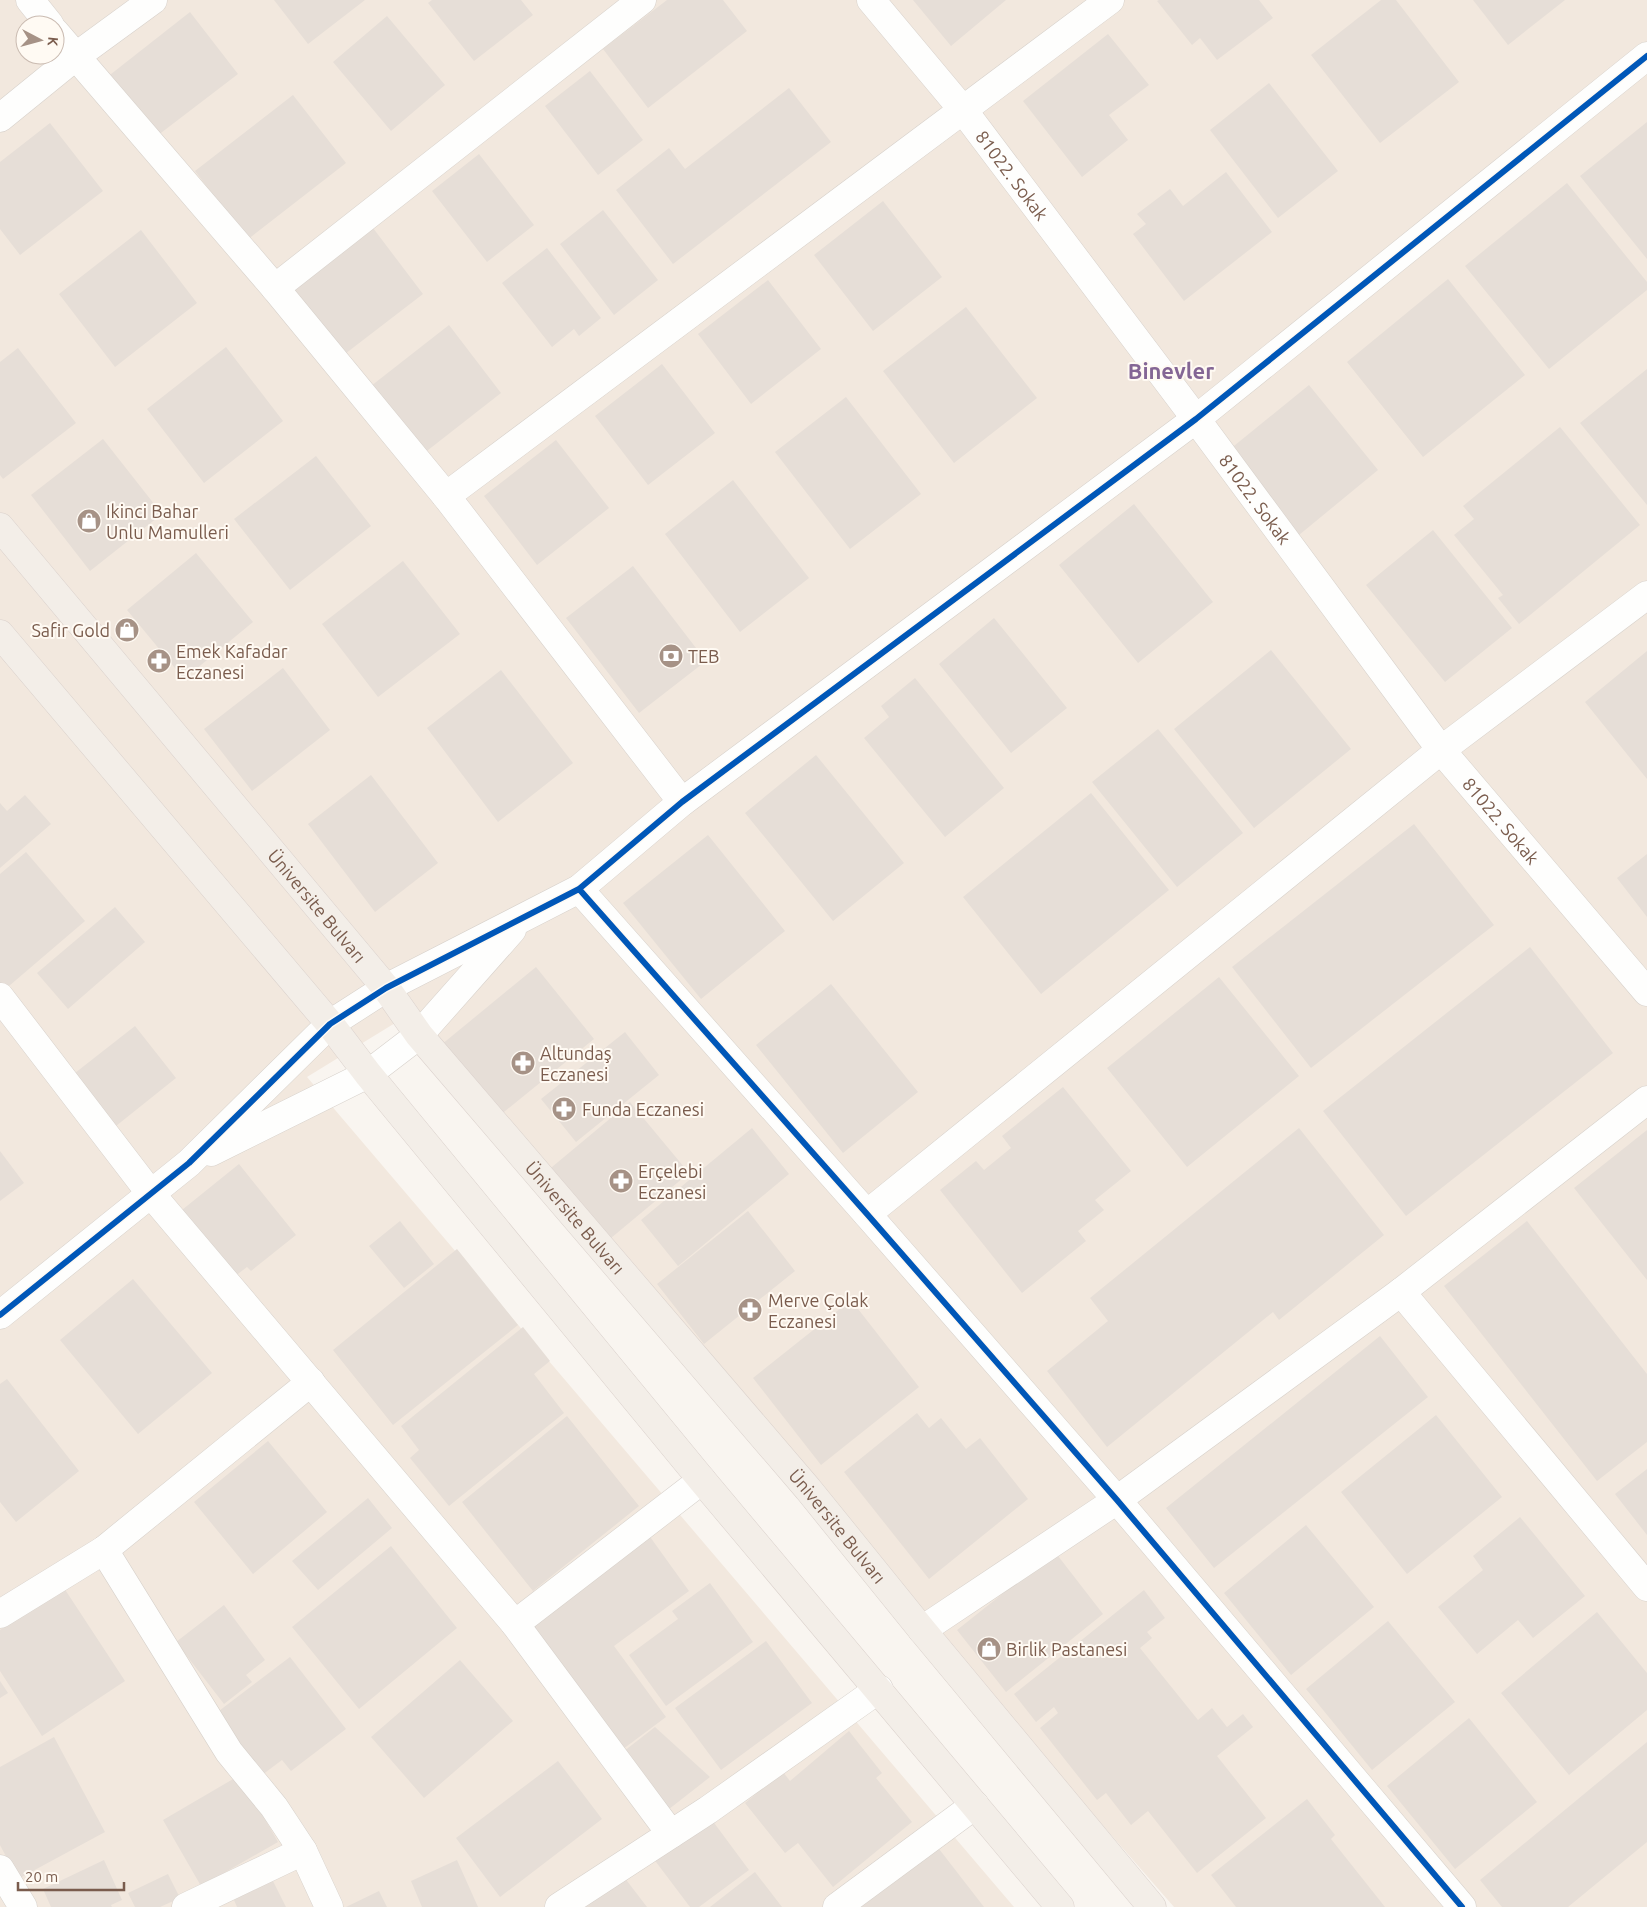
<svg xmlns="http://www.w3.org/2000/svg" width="1647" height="1907" font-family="Ubuntu,sans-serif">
  <rect width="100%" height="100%" fill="#f9f5f0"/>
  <!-- residential -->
  <path fill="#f2e8de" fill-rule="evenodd" d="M 0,0 L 1647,0 L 1647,1907 L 1174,1907 L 400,1020 L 307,1077 L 1014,1907 L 0,1907 ZM 25,25 L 55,25 L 55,55 L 25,55 Z"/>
  <!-- building -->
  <path fill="#e6ded7" d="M 274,0 L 365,0 L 308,44 Z
    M 432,0 L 521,0 L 533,15 L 474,61 L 428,3 Z
    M 667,0 L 723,0 L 747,31 L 648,108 L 603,49 Z
    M 913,0 L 1006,0 L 951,46 Z
    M 1159,0 L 1259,0 L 1273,18 L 1217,60 L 1200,38 L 1192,45 L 1157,1 Z
    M 1381,0 L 1396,0 L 1459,82 L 1380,143 L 1311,55 Z
    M 1473,0 L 1565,0 L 1508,45 Z
    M 190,12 L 238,74 L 153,139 L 106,78 Z
    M 387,16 L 445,85 L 391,131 L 333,62 Z
    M 1108,34 L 1149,85 L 1109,115 L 1128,140 L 1082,177 L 1023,101 Z
    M 590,71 L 643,140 L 598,175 L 545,106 Z
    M 1269,83 L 1338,171 L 1278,218 L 1210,130 Z
    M 789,88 L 831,142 L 673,264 L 616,190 L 669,148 L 685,169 Z
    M 293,95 L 346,163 L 247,240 L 195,171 Z
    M 1647,122 L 1647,259 L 1580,176 Z
    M 50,123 L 103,191 L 20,255 L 0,229 L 0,162 Z
    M 479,154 L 534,225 L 487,262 L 432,191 Z
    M 1226,172 L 1272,232 L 1184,301 L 1133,234 L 1146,224 L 1137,214 L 1170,189 L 1183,206 Z
    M 1567,183 L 1647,282 L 1647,290 L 1549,369 L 1465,266 Z
    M 883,201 L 942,277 L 873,331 L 814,255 Z
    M 603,210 L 658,280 L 614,315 L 560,244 Z
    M 370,224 L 423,294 L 341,357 L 288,288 Z
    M 141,230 L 197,303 L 115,367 L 59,294 Z
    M 547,248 L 601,318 L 579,336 L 574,329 L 552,347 L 502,283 Z
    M 1448,279 L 1525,375 L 1423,457 L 1347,362 Z
    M 768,280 L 821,349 L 751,404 L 698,334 Z
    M 966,307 L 1037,398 L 954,463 L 883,371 Z
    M 449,325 L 501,393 L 423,454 L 371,386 Z
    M 226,347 L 283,421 L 204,483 L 147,409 Z
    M 18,348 L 76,423 L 3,479 L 0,475 L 0,362 Z
    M 662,364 L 715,433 L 648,485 L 595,416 Z
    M 1647,369 L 1647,505 L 1580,423 Z
    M 1309,385 L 1378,470 L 1299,535 L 1229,450 Z
    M 846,397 L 921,494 L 850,549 L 775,452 Z
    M 1560,427 L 1640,525 L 1519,624 L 1498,598 L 1503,595 L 1454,535 L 1474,519 L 1463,506 Z
    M 103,439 L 162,514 L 90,571 L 31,495 Z
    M 556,440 L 609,508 L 537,565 L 484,496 Z
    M 316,456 L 371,526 L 290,590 L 234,519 Z
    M 733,480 L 809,578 L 740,632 L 665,534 Z
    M 1134,504 L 1213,602 L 1138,663 L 1059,565 Z
    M 1433,530 L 1512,628 L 1445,682 L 1366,585 Z
    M 196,553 L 253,622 L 184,679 L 127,610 Z
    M 403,561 L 460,634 L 378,697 L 322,624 Z
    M 633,566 L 706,661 L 639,713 L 566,618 Z
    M 994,618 L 1067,708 L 1011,753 L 939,664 Z
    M 1271,650 L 1351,749 L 1254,828 L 1174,729 Z
    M 1647,651 L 1647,779 L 1585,702 Z
    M 283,668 L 330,730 L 252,791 L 204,729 Z
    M 501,670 L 573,763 L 498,822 L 427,728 Z
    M 915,678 L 1004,788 L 945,837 L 864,738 L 889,717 L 881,706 Z
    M 1158,729 L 1243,833 L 1177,887 L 1092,782 Z
    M 816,755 L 904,863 L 833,921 L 745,813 Z
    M 371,775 L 438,863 L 375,912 L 308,824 Z
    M 1091,793 L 1169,890 L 1041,994 L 963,897 Z
    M 25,795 L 51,824 L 0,868 L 0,803 L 7,811 Z
    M 1414,824 L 1494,925 L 1311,1068 L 1232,967 Z
    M 708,835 L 785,931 L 701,999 L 623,903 Z
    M 26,852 L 85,921 L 2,992 L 0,989 L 0,874 Z
    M 1647,854 L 1647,917 L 1617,878 Z
    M 115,907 L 145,942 L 68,1009 L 37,973 Z
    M 1530,947 L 1613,1053 L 1406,1216 L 1323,1111 Z
    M 536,967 L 594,1039 L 499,1116 L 441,1045 Z
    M 1219,977 L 1299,1076 L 1187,1167 L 1107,1068 Z
    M 831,984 L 918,1092 L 843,1153 L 756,1045 Z
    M 135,1026 L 176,1078 L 116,1126 L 75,1073 Z
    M 625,1032 L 659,1075 L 576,1142 L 541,1099 Z
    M 1063,1087 L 1131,1171 L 1095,1200 L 1104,1210 L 1078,1231 L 1086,1241 L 1022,1293 L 940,1190 L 976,1161 L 984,1170 L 1011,1148 L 1002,1136 Z
    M 630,1102 L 689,1173 L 605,1243 L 546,1172 Z
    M 752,1128 L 789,1174 L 678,1266 L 641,1220 Z
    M 1299,1128 L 1384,1235 L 1279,1320 L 1273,1312 L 1107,1447 L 1047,1371 L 1108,1321 L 1090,1298 Z
    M 1647,1130 L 1647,1280 L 1574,1188 Z
    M 0,1151 L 24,1183 L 0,1201 Z
    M 239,1164 L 296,1235 L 251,1271 L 247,1267 L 230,1280 L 177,1214 Z
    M 748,1211 L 795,1271 L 704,1344 L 657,1284 Z
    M 400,1221 L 434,1264 L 404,1288 L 369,1246 Z
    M 1527,1221 L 1647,1374 L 1647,1442 L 1597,1481 L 1444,1286 Z
    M 457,1249 L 518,1325 L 393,1425 L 333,1350 Z
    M 133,1279 L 212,1373 L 138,1434 L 60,1340 Z
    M 851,1300 L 919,1387 L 821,1465 L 753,1378 Z
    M 523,1327 L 550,1361 L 534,1374 L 564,1413 L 449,1506 L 410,1458 L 419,1450 L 401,1426 Z
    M 1380,1336 L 1428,1397 L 1214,1568 L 1166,1508 Z
    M 7,1379 L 79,1471 L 16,1522 L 0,1502 L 0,1384 Z
    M 917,1413 L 929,1428 L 941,1418 L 966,1449 L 980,1438 L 1028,1499 L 929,1579 L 844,1472 Z
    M 1436,1415 L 1502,1497 L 1407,1574 L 1341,1492 Z
    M 567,1416 L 639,1506 L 533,1591 L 462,1502 Z
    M 268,1441 L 327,1512 L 253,1574 L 194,1502 Z
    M 1647,1469 L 1647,1535 L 1615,1494 Z
    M 368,1498 L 392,1528 L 318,1590 L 292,1561 Z
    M 1520,1517 L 1585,1596 L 1533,1638 L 1518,1620 L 1477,1654 L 1438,1607 L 1483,1570 L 1473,1556 Z
    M 1306,1525 L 1374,1607 L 1291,1675 L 1224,1593 Z
    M 648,1534 L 689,1591 L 614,1646 L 666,1717 L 619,1752 L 525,1624 Z
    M 391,1546 L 457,1628 L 359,1709 L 292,1627 Z
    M 1055,1552 L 1103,1614 L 1006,1692 L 957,1630 Z
    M 710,1583 L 753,1642 L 666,1706 L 629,1655 L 678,1619 L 672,1611 Z
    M 64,1588 L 125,1681 L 42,1736 L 0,1671 L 0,1630 Z
    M 1144,1590 L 1165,1618 L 1147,1632 L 1152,1638 L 1140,1648 L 1198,1720 L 1212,1708 L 1227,1727 L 1243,1714 L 1253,1727 L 1217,1756 L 1266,1818 L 1197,1873 L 1148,1811 L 1131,1825 L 1106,1793 L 1097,1800 L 1040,1728 L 1058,1713 L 1054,1707 L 1036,1722 L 1014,1694 Z
    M 224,1605 L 265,1660 L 246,1675 L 252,1682 L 224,1704 L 176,1642 Z
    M 1597,1612 L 1647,1673 L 1647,1710 L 1569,1775 L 1501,1693 Z
    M 1388,1621 L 1455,1702 L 1372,1770 L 1306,1689 Z
    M 766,1641 L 812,1703 L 721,1770 L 675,1708 Z
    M 290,1657 L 346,1729 L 291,1771 L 282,1760 L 258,1778 L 211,1717 Z
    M 460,1660 L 513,1721 L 424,1798 L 371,1737 Z
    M 0,1681 L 8,1693 L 0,1698 Z
    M 1469,1718 L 1537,1802 L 1455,1869 L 1387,1786 Z
    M 655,1727 L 710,1777 L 664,1813 L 619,1755 Z
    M 849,1731 L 882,1773 L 876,1778 L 912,1822 L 833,1887 L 798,1843 L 785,1853 L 745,1803 L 783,1772 L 790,1781 Z
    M 54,1737 L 105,1832 L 18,1879 L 0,1845 L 0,1767 Z
    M 1647,1742 L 1647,1842 L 1568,1907 L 1502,1907 L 1480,1880 Z
    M 558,1761 L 602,1819 L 500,1897 L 456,1838 Z
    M 240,1775 L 278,1842 L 201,1886 L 163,1820 Z
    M 1307,1799 L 1335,1835 L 1331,1839 L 1385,1907 L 1236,1907 L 1211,1875 Z
    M 709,1816 L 749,1870 L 699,1907 L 690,1907 L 653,1858 Z
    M 936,1845 L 984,1907 L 858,1907 Z
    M 104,1860 L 122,1900 L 111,1905 L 112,1907 L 51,1907 L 43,1889 Z
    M 457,1860 L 478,1907 L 422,1907 L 411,1881 Z
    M 755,1872 L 782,1907 L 710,1907 Z
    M 168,1874 L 180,1898 L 160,1907 L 135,1907 L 128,1893 Z
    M 624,1877 L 647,1907 L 585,1907 Z
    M 273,1881 L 286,1907 L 237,1907 L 234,1900 Z
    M 379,1891 L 387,1907 L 346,1907 Z"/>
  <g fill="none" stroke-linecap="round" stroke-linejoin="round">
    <defs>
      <g id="minor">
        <path d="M 30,0 L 50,25"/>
        <path id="s1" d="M 871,0 L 963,110 L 1196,419 L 1441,750 L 1647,992"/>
        <path d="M 55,32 L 275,288 L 446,496 L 682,802"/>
        <path d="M 0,118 L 75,57 L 153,0"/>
        <path d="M 275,288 L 642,0"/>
        <path d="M 446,496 L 1110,0"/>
        <path d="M 579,889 L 867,1214 L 1117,1500 L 1462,1907"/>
        <path d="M 0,997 L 151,1194 L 515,1624 L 702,1480"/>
        <path d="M 211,1152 L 368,1074 L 419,1035 L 512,930"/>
        <path d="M 867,1214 L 1441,750 L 1647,595"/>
        <path d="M 1401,1292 L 1647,1587"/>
        <path d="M 0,1315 L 189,1163 L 330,1024 L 386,988 L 579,889 L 682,802 L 1196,419 L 1647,56"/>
        <path d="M 104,1550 L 229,1752 L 274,1807 L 303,1851 L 329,1907"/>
        <path d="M 0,1614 L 104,1550 L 311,1382"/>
        <path d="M 515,1624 L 671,1834"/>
        <path d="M 922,1630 L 1117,1500 L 1401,1292 L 1647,1100"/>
        <path d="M 0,1869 L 23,1907"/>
        <path d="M 186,1907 L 303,1851"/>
        <path d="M 559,1907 L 708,1810 L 879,1689"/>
        <path d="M 837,1907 L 975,1805"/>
      </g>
      <g id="major">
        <path id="s2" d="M 0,527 L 386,988 L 419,1035 L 808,1489 L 922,1630 L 1152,1907"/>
        <path d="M 0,634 L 330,1024 L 368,1074 L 702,1480 L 1060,1907"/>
      </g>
    </defs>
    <!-- minor casing -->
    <use href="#minor" stroke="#d7d1cb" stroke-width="29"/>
    <!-- major casing -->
    <use href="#major" stroke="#dad1cc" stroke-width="29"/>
    <!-- minor -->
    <use href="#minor" stroke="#fefefd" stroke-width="28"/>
    <!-- major -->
    <use href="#major" stroke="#f3eee8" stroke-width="28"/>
    <defs>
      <path id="cycleway" d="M 579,889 L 867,1214 L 1117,1500 L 1462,1907
        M 0,1315 L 189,1163 L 330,1024 L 386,988 L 579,889 L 682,802 L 1196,419 L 1647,56"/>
    </defs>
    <!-- cycleway casing -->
    <use href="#cycleway" stroke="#fffaf3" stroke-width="9"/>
    <!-- cycleway -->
    <use href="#cycleway" stroke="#0057b8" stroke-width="6"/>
  </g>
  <!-- icons -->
  <defs>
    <symbol id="shop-disc" viewBox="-11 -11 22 22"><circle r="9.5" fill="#a69286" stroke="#fffaf3"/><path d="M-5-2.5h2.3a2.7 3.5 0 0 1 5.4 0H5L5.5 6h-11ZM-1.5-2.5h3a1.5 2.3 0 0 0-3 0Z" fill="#fff"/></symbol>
    <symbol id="bank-disc" viewBox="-11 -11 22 22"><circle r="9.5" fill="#a69286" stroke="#fffaf3"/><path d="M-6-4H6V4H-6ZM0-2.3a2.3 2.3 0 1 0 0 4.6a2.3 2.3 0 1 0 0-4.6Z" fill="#fff"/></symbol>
    <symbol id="pharmacy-disc" viewBox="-11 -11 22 22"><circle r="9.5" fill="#a69286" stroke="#fffaf3"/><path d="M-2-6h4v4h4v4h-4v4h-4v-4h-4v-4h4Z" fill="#fff"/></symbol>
  </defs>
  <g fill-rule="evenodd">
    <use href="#shop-disc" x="75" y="507" width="28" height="28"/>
    <use href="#shop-disc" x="113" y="616" width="28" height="28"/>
    <use href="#bank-disc" x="657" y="642" width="28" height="28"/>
    <use href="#pharmacy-disc" x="145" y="647" width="28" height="28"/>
    <use href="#pharmacy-disc" x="509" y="1049" width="28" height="28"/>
    <use href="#pharmacy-disc" x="550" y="1095" width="28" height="28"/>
    <use href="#pharmacy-disc" x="607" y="1167" width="28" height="28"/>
    <use href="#pharmacy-disc" x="736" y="1296" width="28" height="28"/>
    <use href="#shop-disc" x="975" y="1635" width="28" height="28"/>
  </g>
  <g text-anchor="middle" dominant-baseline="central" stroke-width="4" stroke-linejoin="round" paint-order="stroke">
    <!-- street labels -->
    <g font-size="18" fill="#7a5c4d" stroke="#fffaf3">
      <text stroke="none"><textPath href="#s1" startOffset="225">81022. Sokak</textPath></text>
      <text stroke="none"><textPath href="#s1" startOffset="630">81022. Sokak</textPath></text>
      <text stroke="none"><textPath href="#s1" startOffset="1035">81022. Sokak</textPath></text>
      <text stroke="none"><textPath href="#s2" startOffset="494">Üniversite Bulvarı</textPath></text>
      <text stroke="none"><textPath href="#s2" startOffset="899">Üniversite Bulvarı</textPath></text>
      <text stroke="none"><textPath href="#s2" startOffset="1304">Üniversite Bulvarı</textPath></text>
    </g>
    <!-- poi labels -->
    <g font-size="18" fill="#7a5c4d" stroke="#fffaf3" text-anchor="start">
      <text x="106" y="511">Ikinci Bahar<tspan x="106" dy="21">Unlu Mamulleri</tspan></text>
      <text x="110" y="630" text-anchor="end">Safir Gold</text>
      <text x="176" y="651">Emek Kafadar<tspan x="176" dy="21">Eczanesi</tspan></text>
      <text x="688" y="656">TEB</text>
      <text x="540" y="1053">Altundaş<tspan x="540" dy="21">Eczanesi</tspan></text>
      <text x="582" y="1109">Funda Eczanesi</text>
      <text x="638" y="1171">Erçelebi<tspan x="638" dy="21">Eczanesi</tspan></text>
      <text x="768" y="1300">Merve Çolak<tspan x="768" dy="21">Eczanesi</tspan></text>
      <text x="1006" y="1649">Birlik Pastanesi</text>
    </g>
    <!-- district labels -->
    <g font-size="22" font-weight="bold" fill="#846695" stroke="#fffaf3">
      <text x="1171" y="370">Binevler</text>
    </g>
  </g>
  <!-- north arrow -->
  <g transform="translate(40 40) rotate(96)"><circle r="24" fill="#fffaf3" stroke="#cabbb1"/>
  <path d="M0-4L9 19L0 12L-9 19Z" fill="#a69286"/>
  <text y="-8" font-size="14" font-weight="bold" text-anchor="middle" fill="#7a5c4d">K</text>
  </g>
  <!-- scale -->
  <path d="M18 1882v8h106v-8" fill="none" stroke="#7a5c4d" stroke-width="2.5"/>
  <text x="25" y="1882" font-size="15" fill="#7a5c4d" stroke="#fffaf3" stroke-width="4" paint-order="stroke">20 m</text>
</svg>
